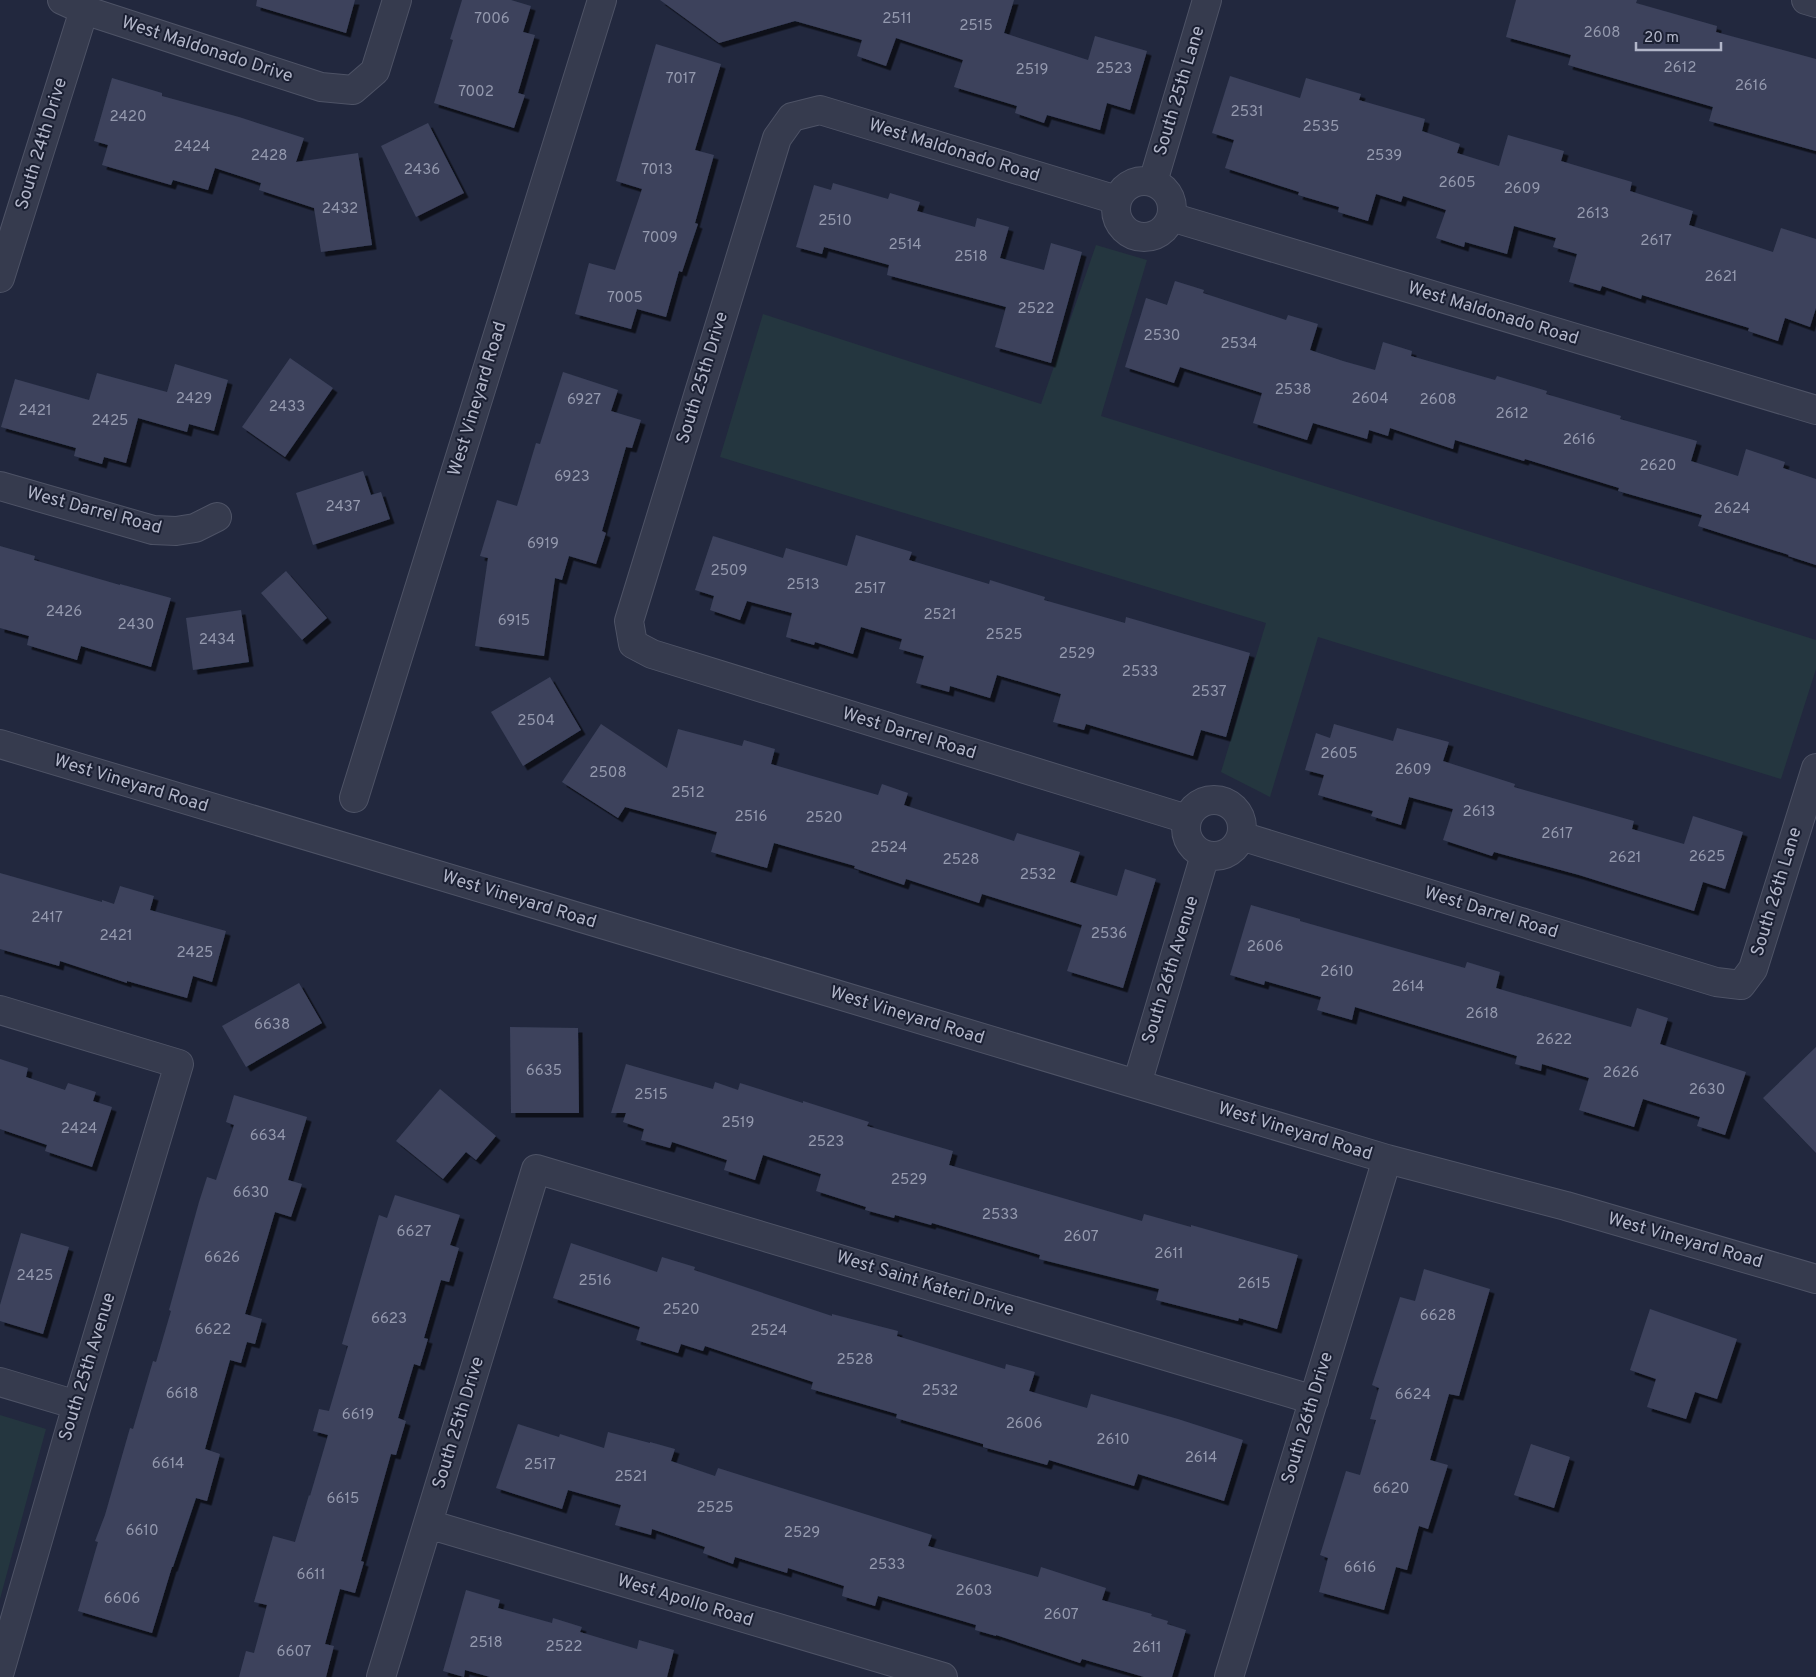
<svg xmlns="http://www.w3.org/2000/svg" width="1816" height="1677" font-family="Overpass,sans-serif">
  <defs>
    <filter id="shadow"><feDropShadow dx="4.5" dy="4.5" stdDeviation="0" flood-color="#0009"/></filter>
  </defs>
  <rect width="100%" height="100%" fill="#22283e"/>
  <!-- green -->
  <path fill="#24363f" d="M 1096,245 L 1147,260 L 1101,416 L 1816,640 L 1816,669 L 1781,779 L 1318,637 L 1270,797 L 1221,772 L 1266,623 L 720,457 L 763,314 L 1041,404 Z
    M 0,1415 L 46,1429 L 0,1599 Z"/>
  <!-- building -->
  <path fill="#3c425c" filter="url(#shadow)" d="M 257,0 L 355,0 L 346,33 L 256,6 Z
    M 462,0 L 511,0 L 531,6 L 523,32 L 535,35 L 518,93 L 525,95 L 514,128 L 434,103 L 453,40 L 450,39 Z
    M 660,0 L 1014,0 L 1004,33 L 1088,60 L 1095,36 L 1147,51 L 1130,110 L 1107,103 L 1100,130 L 1047,115 L 1044,123 L 1015,113 L 1017,106 L 954,87 L 963,60 L 896,38 L 886,66 L 857,56 L 862,40 L 795,21 L 719,43 Z
    M 1516,0 L 1637,0 L 1636,3 L 1717,26 L 1716,32 L 1816,59 L 1816,151 L 1709,121 L 1713,107 L 1568,65 L 1571,55 L 1506,37 Z
    M 656,44 L 721,64 L 695,150 L 714,155 L 695,223 L 698,224 L 682,272 L 679,271 L 666,317 L 637,309 L 631,329 L 575,314 L 589,263 L 615,270 L 642,189 L 616,181 Z
    M 1230,76 L 1300,98 L 1306,78 L 1361,94 L 1359,100 L 1425,119 L 1422,131 L 1460,144 L 1457,153 L 1499,166 L 1508,135 L 1564,151 L 1561,161 L 1632,182 L 1630,191 L 1693,211 L 1689,225 L 1773,252 L 1781,228 L 1816,239 L 1816,308 L 1810,327 L 1785,318 L 1778,341 L 1748,331 L 1749,328 L 1642,295 L 1641,299 L 1602,286 L 1600,291 L 1569,282 L 1577,254 L 1553,247 L 1556,238 L 1514,226 L 1507,254 L 1465,242 L 1464,247 L 1436,238 L 1446,210 L 1403,196 L 1401,202 L 1376,194 L 1368,221 L 1338,212 L 1339,207 L 1298,195 L 1299,192 L 1225,168 L 1234,140 L 1212,133 Z
    M 112,78 L 162,93 L 162,96 L 239,117 L 304,138 L 296,162 L 358,153 L 372,245 L 321,252 L 314,208 L 259,190 L 261,183 L 215,168 L 208,190 L 173,180 L 171,185 L 102,165 L 108,145 L 94,141 Z
    M 428,123 L 464,193 L 416,217 L 381,146 Z
    M 833,183 L 888,199 L 890,193 L 920,202 L 917,211 L 975,227 L 977,218 L 1009,227 L 1000,258 L 1044,270 L 1051,243 L 1082,252 L 1051,363 L 995,347 L 1006,307 L 887,275 L 889,265 L 824,247 L 822,254 L 796,247 L 814,185 L 831,190 Z
    M 1175,281 L 1204,290 L 1203,293 L 1286,320 L 1288,315 L 1318,324 L 1310,350 L 1343,361 L 1375,370 L 1383,342 L 1412,351 L 1411,356 L 1495,380 L 1497,376 L 1547,391 L 1546,394 L 1621,416 L 1620,419 L 1697,441 L 1691,461 L 1738,476 L 1746,449 L 1785,462 L 1783,468 L 1816,479 L 1816,565 L 1788,556 L 1789,555 L 1698,526 L 1702,515 L 1618,491 L 1619,488 L 1525,459 L 1524,461 L 1455,440 L 1453,449 L 1390,428 L 1388,436 L 1369,430 L 1367,439 L 1313,423 L 1307,440 L 1253,423 L 1262,393 L 1180,367 L 1174,383 L 1125,367 L 1146,298 L 1167,305 Z
    M 290,358 L 333,388 L 285,457 L 242,427 Z
    M 175,364 L 228,380 L 214,431 L 189,424 L 187,432 L 138,418 L 126,463 L 104,457 L 102,464 L 74,456 L 76,448 L 1,427 L 15,379 L 89,400 L 97,373 L 167,392 Z
    M 563,372 L 618,390 L 611,411 L 641,420 L 632,448 L 626,447 L 602,531 L 606,533 L 596,564 L 569,556 L 562,580 L 555,578 L 544,656 L 475,646 L 488,558 L 480,556 L 497,500 L 517,506 L 536,443 L 540,444 Z
    M 363,471 L 371,495 L 381,492 L 390,519 L 313,545 L 296,493 Z
    M 856,535 L 912,552 L 909,560 L 989,584 L 990,580 L 1045,597 L 1044,600 L 1125,623 L 1126,617 L 1250,653 L 1226,737 L 1201,730 L 1193,756 L 1086,724 L 1084,730 L 1053,722 L 1061,694 L 997,675 L 990,698 L 950,686 L 949,692 L 916,683 L 924,656 L 899,649 L 902,639 L 861,627 L 853,654 L 815,642 L 814,645 L 786,637 L 792,613 L 747,601 L 740,620 L 710,610 L 714,596 L 695,590 L 713,536 L 783,558 L 786,548 L 847,566 Z
    M 0,546 L 35,556 L 34,560 L 120,585 L 120,584 L 171,598 L 151,667 L 81,646 L 77,660 L 27,645 L 29,636 L 0,628 Z
    M 286,571 L 327,618 L 302,640 L 261,593 Z
    M 241,610 L 249,662 L 193,670 L 186,618 Z
    M 550,677 L 581,730 L 523,766 L 491,712 Z
    M 601,724 L 667,768 L 678,729 L 742,746 L 744,740 L 775,749 L 771,764 L 878,795 L 882,784 L 908,793 L 904,805 L 1014,841 L 1017,833 L 1080,852 L 1070,882 L 1117,896 L 1125,869 L 1156,879 L 1123,988 L 1067,971 L 1082,925 L 982,894 L 979,903 L 906,879 L 904,885 L 854,868 L 855,866 L 774,843 L 767,868 L 711,852 L 717,832 L 625,807 L 618,818 L 562,782 Z
    M 1334,724 L 1393,741 L 1397,728 L 1449,742 L 1443,761 L 1515,784 L 1514,787 L 1634,821 L 1632,829 L 1684,844 L 1693,816 L 1743,832 L 1725,889 L 1703,882 L 1694,911 L 1579,875 L 1494,852 L 1492,856 L 1443,840 L 1453,809 L 1409,797 L 1401,825 L 1371,816 L 1373,811 L 1318,795 L 1324,775 L 1305,770 L 1316,733 L 1330,738 Z
    M 0,873 L 102,902 L 102,900 L 114,904 L 120,886 L 154,896 L 150,910 L 226,931 L 212,982 L 193,976 L 187,998 L 127,981 L 127,983 L 60,961 L 59,966 L 0,949 Z
    M 1251,905 L 1300,919 L 1300,921 L 1465,968 L 1467,962 L 1500,972 L 1496,988 L 1631,1027 L 1637,1008 L 1668,1018 L 1660,1044 L 1746,1072 L 1725,1135 L 1697,1126 L 1700,1117 L 1643,1099 L 1634,1127 L 1579,1110 L 1589,1078 L 1542,1064 L 1541,1071 L 1515,1064 L 1517,1056 L 1355,1007 L 1352,1020 L 1317,1010 L 1321,997 L 1265,981 L 1264,985 L 1230,975 Z
    M 299,983 L 322,1023 L 246,1067 L 222,1026 Z
    M 510,1027 L 578,1028 L 579,1113 L 511,1113 Z
    M 1816,1047 L 1816,1153 L 1763,1098 Z
    M 0,1059 L 28,1068 L 26,1077 L 65,1090 L 68,1083 L 96,1092 L 93,1101 L 112,1107 L 92,1167 L 45,1151 L 47,1145 L 0,1129 Z
    M 626,1064 L 713,1089 L 715,1082 L 738,1090 L 740,1083 L 803,1103 L 803,1101 L 869,1122 L 867,1126 L 953,1151 L 949,1165 L 1142,1221 L 1144,1214 L 1191,1227 L 1191,1225 L 1298,1255 L 1277,1329 L 1239,1318 L 1238,1321 L 1156,1300 L 1159,1289 L 1039,1259 L 1040,1255 L 932,1223 L 931,1225 L 895,1215 L 894,1218 L 865,1210 L 866,1207 L 816,1191 L 821,1174 L 763,1155 L 755,1180 L 724,1170 L 727,1160 L 672,1142 L 670,1148 L 641,1140 L 644,1129 L 623,1122 L 626,1113 L 611,1113 Z
    M 440,1089 L 496,1136 L 476,1160 L 466,1152 L 443,1179 L 396,1141 Z
    M 234,1095 L 307,1117 L 288,1180 L 302,1184 L 291,1217 L 275,1212 L 245,1314 L 262,1319 L 255,1344 L 247,1342 L 241,1363 L 230,1360 L 205,1449 L 220,1454 L 207,1501 L 196,1498 L 173,1567 L 172,1567 L 152,1633 L 78,1611 L 98,1542 L 95,1541 L 105,1515 L 130,1428 L 133,1429 L 153,1361 L 156,1362 L 171,1311 L 169,1310 L 199,1202 L 207,1177 L 216,1180 L 234,1125 L 226,1122 Z
    M 395,1195 L 460,1215 L 450,1245 L 459,1248 L 449,1282 L 441,1280 L 424,1338 L 428,1339 L 420,1366 L 414,1364 L 398,1418 L 406,1421 L 396,1455 L 391,1454 L 361,1561 L 364,1562 L 355,1593 L 340,1589 L 325,1644 L 334,1646 L 326,1677 L 239,1677 L 246,1651 L 254,1653 L 267,1605 L 254,1602 L 273,1536 L 295,1542 L 309,1495 L 310,1496 L 328,1435 L 313,1431 L 319,1409 L 329,1411 L 348,1346 L 342,1344 L 379,1215 L 387,1218 Z
    M 21,1233 L 69,1247 L 43,1334 L 0,1321 L 0,1305 Z
    M 571,1243 L 657,1272 L 662,1257 L 695,1267 L 694,1270 L 832,1316 L 832,1314 L 898,1331 L 897,1336 L 1005,1369 L 1006,1364 L 1035,1372 L 1029,1391 L 1087,1408 L 1091,1394 L 1178,1419 L 1243,1440 L 1224,1501 L 1138,1474 L 1134,1486 L 1049,1460 L 1047,1465 L 983,1447 L 983,1444 L 896,1418 L 897,1414 L 811,1389 L 813,1382 L 705,1346 L 703,1351 L 681,1344 L 678,1353 L 636,1340 L 640,1327 L 553,1298 Z
    M 1424,1269 L 1490,1289 L 1459,1396 L 1449,1394 L 1430,1460 L 1448,1465 L 1428,1529 L 1419,1526 L 1407,1570 L 1396,1567 L 1384,1610 L 1319,1592 L 1328,1558 L 1320,1555 L 1346,1471 L 1360,1475 L 1376,1420 L 1370,1419 L 1379,1388 L 1372,1385 L 1400,1297 L 1415,1301 Z
    M 1650,1309 L 1737,1339 L 1717,1399 L 1695,1392 L 1686,1419 L 1647,1407 L 1656,1379 L 1630,1370 Z
    M 518,1424 L 559,1437 L 560,1434 L 604,1448 L 608,1432 L 650,1443 L 650,1442 L 675,1449 L 671,1461 L 715,1476 L 718,1468 L 932,1535 L 928,1546 L 1038,1577 L 1041,1567 L 1106,1588 L 1102,1600 L 1152,1614 L 1151,1616 L 1168,1621 L 1167,1624 L 1186,1630 L 1172,1677 L 1144,1677 L 1082,1659 L 1080,1663 L 996,1635 L 996,1636 L 975,1630 L 976,1625 L 878,1596 L 875,1606 L 842,1596 L 844,1586 L 788,1568 L 787,1573 L 735,1557 L 733,1564 L 703,1553 L 705,1547 L 652,1529 L 651,1535 L 615,1525 L 621,1505 L 568,1490 L 562,1509 L 496,1488 Z
    M 1531,1444 L 1570,1457 L 1554,1508 L 1514,1495 Z
    M 466,1590 L 500,1600 L 498,1608 L 552,1623 L 553,1618 L 582,1627 L 580,1632 L 637,1649 L 639,1640 L 674,1650 L 667,1677 L 490,1677 L 465,1670 L 464,1677 L 443,1671 Z"/>
  <g fill="none" stroke-linecap="round" stroke-linejoin="round">
    <defs>
      <path id="minor" d="M 62,0 L 84,10 L 321,87 L 353,90 L 375,71 L 397,0
        M 1806,0 L 1816,3
        M1116 209a28 28 0 1 1 56 0a28 28 0 1 1-56 0Z
        M 1153,182 L 1207,0
        M 1117,200 L 820,110 L 792,117 L 777,138 L 629,621 L 633,644 L 652,654 L 1187,819
        M 1171,217 L 1816,410
        M 0,278 L 84,10
        M 0,486 L 153,530 L 176,531 L 195,528 L 217,517
        M 0,744 L 1387,1159 L 1566,1206 L 1816,1279
        M 354,798 L 602,0
        M1186 828a28 28 0 1 1 56 0a28 28 0 1 1-56 0Z
        M 1241,836 L 1716,982 L 1741,985 L 1753,969 L 1816,768
        M 0,1010 L 179,1064 L 77,1405 L 0,1671
        M 1137,1084 L 1205,855
        M 0,1382 L 77,1405
        M 428,1524 L 943,1677
        M 381,1677 L 536,1169 L 1314,1400
        M 1229,1677 L 1387,1159"/>
    </defs>
    <!-- minor casing -->
    <use href="#minor" stroke="#4e5366" stroke-width="30"/>
    <!-- minor -->
    <use href="#minor" stroke="#363b4e" stroke-width="28"/>
  </g>
  <g text-anchor="middle" dominant-baseline="central" stroke-width="4" stroke-linejoin="round" paint-order="stroke">
    <!-- number labels -->
    <g font-size="15" fill="#9499ae">
      <text x="492" y="19">7006</text>
      <text x="897" y="19">2511</text>
      <text x="976" y="26">2515</text>
      <text x="1602" y="33">2608</text>
      <text x="1680" y="68">2612</text>
      <text x="1114" y="69">2523</text>
      <text x="1032" y="70">2519</text>
      <text x="681" y="79">7017</text>
      <text x="1751" y="86">2616</text>
      <text x="476" y="92">7002</text>
      <text x="1247" y="112">2531</text>
      <text x="128" y="117">2420</text>
      <text x="1321" y="127">2535</text>
      <text x="192" y="147">2424</text>
      <text x="269" y="156">2428</text>
      <text x="1384" y="156">2539</text>
      <text x="422" y="170">2436</text>
      <text x="657" y="170">7013</text>
      <text x="1457" y="183">2605</text>
      <text x="1522" y="189">2609</text>
      <text x="340" y="209">2432</text>
      <text x="1593" y="214">2613</text>
      <text x="835" y="221">2510</text>
      <text x="660" y="238">7009</text>
      <text x="1656" y="241">2617</text>
      <text x="905" y="245">2514</text>
      <text x="971" y="257">2518</text>
      <text x="1721" y="277">2621</text>
      <text x="625" y="298">7005</text>
      <text x="1036" y="309">2522</text>
      <text x="1162" y="336">2530</text>
      <text x="1239" y="344">2534</text>
      <text x="1293" y="390">2538</text>
      <text x="194" y="399">2429</text>
      <text x="1370" y="399">2604</text>
      <text x="584" y="400">6927</text>
      <text x="1438" y="400">2608</text>
      <text x="287" y="407">2433</text>
      <text x="35" y="411">2421</text>
      <text x="1512" y="414">2612</text>
      <text x="110" y="421">2425</text>
      <text x="1579" y="440">2616</text>
      <text x="1658" y="466">2620</text>
      <text x="572" y="477">6923</text>
      <text x="343" y="507">2437</text>
      <text x="1732" y="509">2624</text>
      <text x="543" y="544">6919</text>
      <text x="729" y="571">2509</text>
      <text x="803" y="585">2513</text>
      <text x="870" y="589">2517</text>
      <text x="64" y="612">2426</text>
      <text x="940" y="615">2521</text>
      <text x="514" y="621">6915</text>
      <text x="136" y="625">2430</text>
      <text x="1004" y="635">2525</text>
      <text x="217" y="640">2434</text>
      <text x="1077" y="654">2529</text>
      <text x="1140" y="672">2533</text>
      <text x="1209" y="692">2537</text>
      <text x="536" y="721">2504</text>
      <text x="1339" y="754">2605</text>
      <text x="1413" y="770">2609</text>
      <text x="608" y="773">2508</text>
      <text x="688" y="793">2512</text>
      <text x="1479" y="812">2613</text>
      <text x="751" y="817">2516</text>
      <text x="824" y="818">2520</text>
      <text x="1557" y="834">2617</text>
      <text x="889" y="848">2524</text>
      <text x="1707" y="857">2625</text>
      <text x="1625" y="858">2621</text>
      <text x="961" y="860">2528</text>
      <text x="1038" y="875">2532</text>
      <text x="47" y="918">2417</text>
      <text x="1109" y="934">2536</text>
      <text x="116" y="936">2421</text>
      <text x="1265" y="947">2606</text>
      <text x="195" y="953">2425</text>
      <text x="1337" y="972">2610</text>
      <text x="1408" y="987">2614</text>
      <text x="1482" y="1014">2618</text>
      <text x="272" y="1025">6638</text>
      <text x="1554" y="1040">2622</text>
      <text x="544" y="1071">6635</text>
      <text x="1621" y="1073">2626</text>
      <text x="1707" y="1090">2630</text>
      <text x="651" y="1095">2515</text>
      <text x="738" y="1123">2519</text>
      <text x="79" y="1129">2424</text>
      <text x="268" y="1136">6634</text>
      <text x="826" y="1142">2523</text>
      <text x="909" y="1180">2529</text>
      <text x="251" y="1193">6630</text>
      <text x="1000" y="1215">2533</text>
      <text x="414" y="1232">6627</text>
      <text x="1081" y="1237">2607</text>
      <text x="1169" y="1254">2611</text>
      <text x="222" y="1258">6626</text>
      <text x="35" y="1276">2425</text>
      <text x="595" y="1281">2516</text>
      <text x="1254" y="1284">2615</text>
      <text x="681" y="1310">2520</text>
      <text x="1438" y="1316">6628</text>
      <text x="389" y="1319">6623</text>
      <text x="213" y="1330">6622</text>
      <text x="769" y="1331">2524</text>
      <text x="855" y="1360">2528</text>
      <text x="940" y="1391">2532</text>
      <text x="182" y="1394">6618</text>
      <text x="1413" y="1395">6624</text>
      <text x="358" y="1415">6619</text>
      <text x="1024" y="1424">2606</text>
      <text x="1113" y="1440">2610</text>
      <text x="1201" y="1458">2614</text>
      <text x="168" y="1464">6614</text>
      <text x="540" y="1465">2517</text>
      <text x="631" y="1477">2521</text>
      <text x="1391" y="1489">6620</text>
      <text x="343" y="1499">6615</text>
      <text x="715" y="1508">2525</text>
      <text x="142" y="1531">6610</text>
      <text x="802" y="1533">2529</text>
      <text x="887" y="1565">2533</text>
      <text x="1360" y="1568">6616</text>
      <text x="311" y="1575">6611</text>
      <text x="974" y="1591">2603</text>
      <text x="122" y="1599">6606</text>
      <text x="1061" y="1615">2607</text>
      <text x="486" y="1643">2518</text>
      <text x="564" y="1647">2522</text>
      <text x="1147" y="1648">2611</text>
      <text x="294" y="1652">6607</text>
    </g>
    <!-- street labels -->
    <g font-size="18" fill="#b2b6c9" stroke="#1b2033">
      <text transform="translate(207 50) rotate(18)">West Maldonado Drive</text>
      <text transform="translate(1180 91) rotate(-73)">South 25th Lane</text>
      <text transform="translate(42 144) rotate(-73)">South 24th Drive</text>
      <text transform="translate(954 151) rotate(17)">West Maldonado Road</text>
      <text transform="translate(1493 314) rotate(17)">West Maldonado Road</text>
      <text transform="translate(703 378) rotate(-73)">South 25th Drive</text>
      <text transform="translate(478 399) rotate(-73)">West Vineyard Road</text>
      <text transform="translate(94 511) rotate(15)">West Darrel Road</text>
      <text transform="translate(909 734) rotate(17)">West Darrel Road</text>
      <text transform="translate(131 784) rotate(17)">West Vineyard Road</text>
      <text transform="translate(1777 892) rotate(-73)">South 26th Lane</text>
      <text transform="translate(519 900) rotate(17)">West Vineyard Road</text>
      <text transform="translate(1491 913) rotate(17)">West Darrel Road</text>
      <text transform="translate(1171 970) rotate(-73)">South 26th Avenue</text>
      <text transform="translate(907 1016) rotate(17)">West Vineyard Road</text>
      <text transform="translate(1295 1132) rotate(17)">West Vineyard Road</text>
      <text transform="translate(1685 1241) rotate(16)">West Vineyard Road</text>
      <text transform="translate(925 1284) rotate(17)">West Saint Kateri Drive</text>
      <text transform="translate(88 1367) rotate(-73)">South 25th Avenue</text>
      <text transform="translate(1308 1418) rotate(-73)">South 26th Drive</text>
      <text transform="translate(459 1423) rotate(-73)">South 25th Drive</text>
      <text transform="translate(685 1601) rotate(17)">West Apollo Road</text>
    </g>
  </g>
  <!-- scale -->
  <path d="M1636 42v8h85v-8" fill="none" stroke="#b2b6c9" stroke-width="2.5"/>
  <text x="1644" y="42" font-size="15" fill="#b2b6c9" stroke="#1b2033" stroke-width="4" paint-order="stroke">20 m</text>
</svg>
